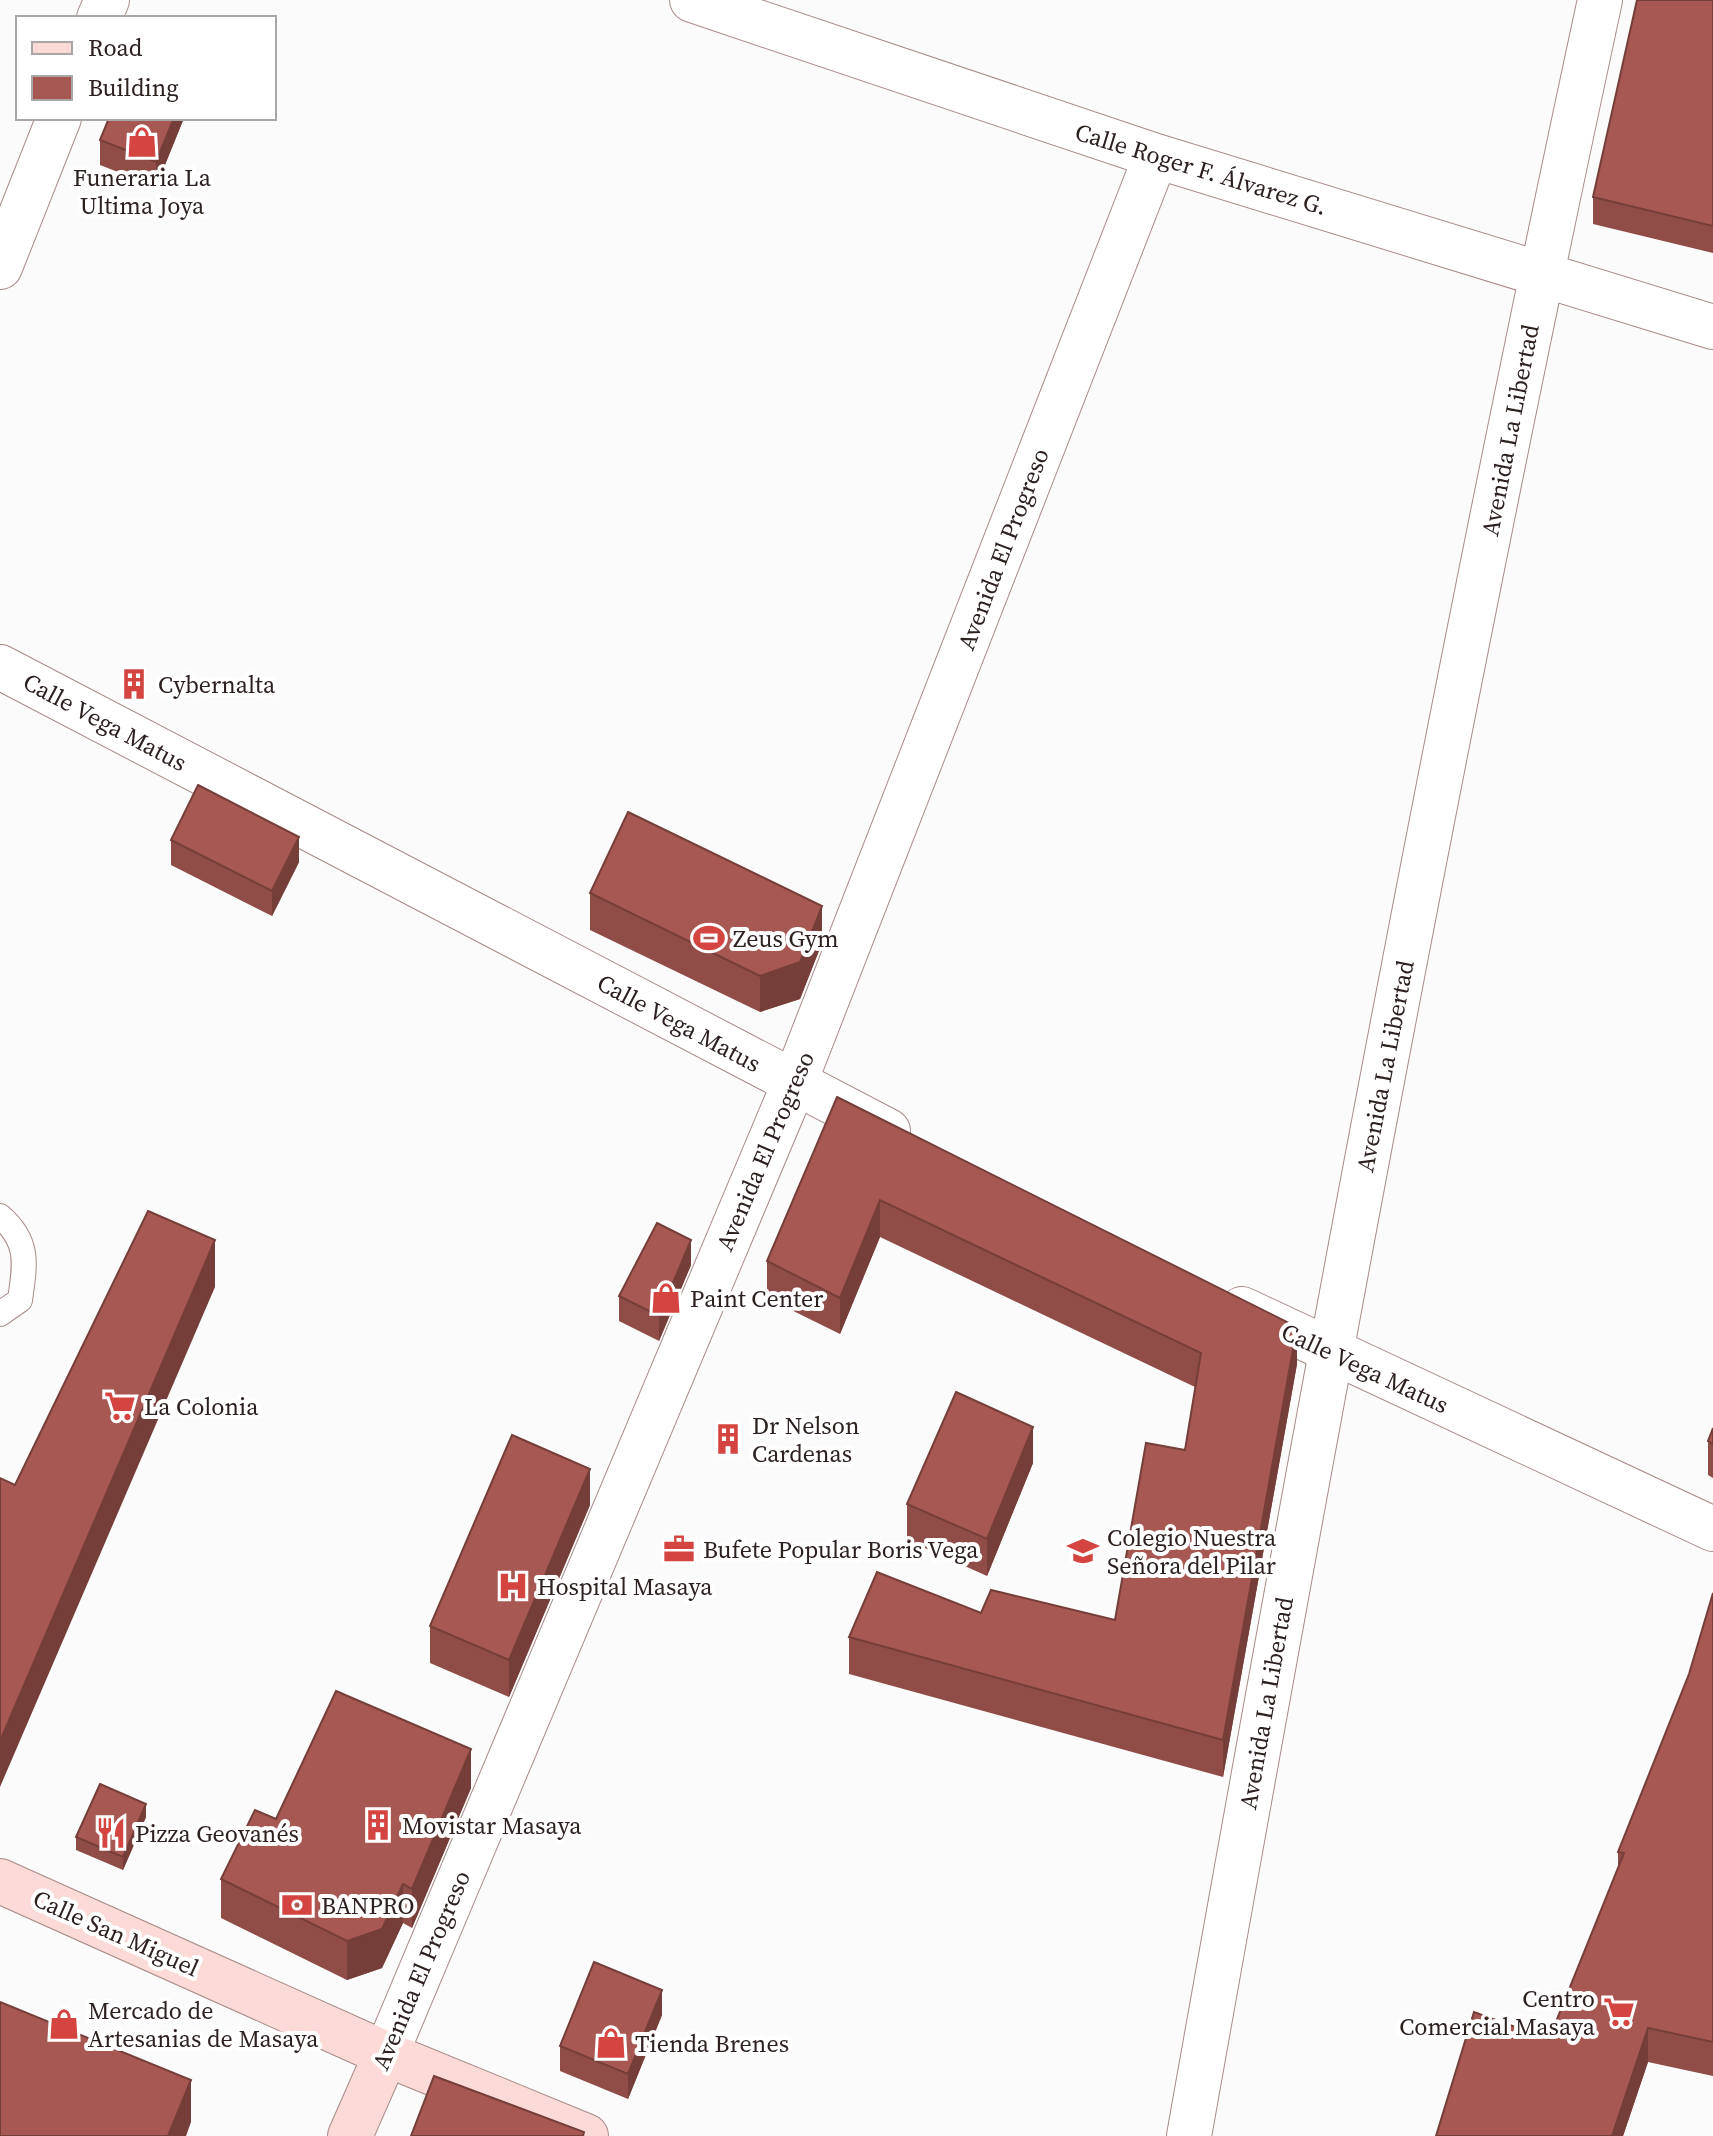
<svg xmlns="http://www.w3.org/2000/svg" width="1713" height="2136" font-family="'Source Serif 4',serif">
  <rect width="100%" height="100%" fill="#fbfbfb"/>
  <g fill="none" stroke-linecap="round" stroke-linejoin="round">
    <defs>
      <path id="lane" d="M 0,1216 C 30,1242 25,1264 20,1300 L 0,1314"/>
      <path id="street" d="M 692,0 L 1156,156 L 1713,327
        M 99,18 L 107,0
        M 0,267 L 59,118
        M 0,667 L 888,1131
        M 1242,1309 L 1713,1529
        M 386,2054 L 794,1084 L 1156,156
        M 1189,2136 C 1316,1422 1447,709 1600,0"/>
      <path id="secondary" d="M 0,1881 L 386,2054 L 586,2136
        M 350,2136 L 386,2054"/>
    </defs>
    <!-- lane casing -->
    <use href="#lane" stroke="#a88b87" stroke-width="26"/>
    <!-- street casing -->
    <use href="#street" stroke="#a88b87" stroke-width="46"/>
    <!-- secondary casing -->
    <use href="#secondary" stroke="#a88b87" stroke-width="46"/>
    <!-- lane -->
    <use href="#lane" stroke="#fff" stroke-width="24"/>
    <!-- street -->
    <use href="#street" stroke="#fff" stroke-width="44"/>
    <!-- secondary -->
    <use href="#secondary" stroke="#fbdad8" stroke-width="44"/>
  </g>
  <!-- wall -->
  <path fill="#904c47" d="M 1713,0 L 1713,253 L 1593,224 L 1593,197 Z
    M 184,118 L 156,187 L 100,165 L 100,140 Z
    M 171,840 L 299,862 L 272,916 L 171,865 Z
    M 590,893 L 822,943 L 800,999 L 760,1012 L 590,930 Z
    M 837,1097 L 1297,1364 L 1223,1777 L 849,1674 L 849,1637 L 981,1613 L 1115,1620 L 1185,1450 L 1195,1387 L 880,1237 L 840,1334 L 767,1298 L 767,1261 Z
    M 691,1265 L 659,1341 L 619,1321 L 619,1296 Z
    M 1713,1428 L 1713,1478 L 1708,1475 L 1708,1441 Z
    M 1033,1463 L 987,1576 L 907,1540 L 907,1504 Z
    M 590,1505 L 509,1697 L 430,1663 L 430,1626 Z
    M 1713,1593 L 1713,2076 L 1648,2062 L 1623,2136 L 1436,2136 L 1549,2039 L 1618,1868 L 1618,1852 L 1689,1674 Z
    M 471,1788 L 412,1928 L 403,1923 L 382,1968 L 347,1980 L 221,1918 L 221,1879 L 276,1819 Z
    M 146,1817 L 123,1870 L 76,1850 L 76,1837 Z
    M 662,2015 L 628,2099 L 560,2071 L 560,2046 Z"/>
  <!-- shaded-wall -->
  <path fill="#763e39" d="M 174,118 L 184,118 L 156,187 L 156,162 Z
    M 299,837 L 299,862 L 272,916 L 272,891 Z
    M 822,906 L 822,943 L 800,999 L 760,1012 L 760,976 Z
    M 880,1200 L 880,1237 L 840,1334 L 840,1298 Z
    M 215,1240 L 215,1287 L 0,1787 L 0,1741 Z
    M 691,1240 L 691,1265 L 659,1341 L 659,1316 Z
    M 1297,1327 L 1297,1364 L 1223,1777 L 1223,1740 Z
    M 1033,1427 L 1033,1463 L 987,1576 L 987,1539 Z
    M 590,1469 L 590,1505 L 509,1697 L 509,1660 Z
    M 471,1749 L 471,1788 L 412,1928 L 412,1889 Z
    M 146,1804 L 146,1817 L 123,1870 L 123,1857 Z
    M 403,1884 L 403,1923 L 382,1968 L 347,1980 L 347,1941 Z
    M 662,1990 L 662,2015 L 628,2099 L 628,2074 Z
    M 1648,2028 L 1648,2062 L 1623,2136 L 1612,2136 Z
    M 191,2080 L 191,2122 L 186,2136 L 168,2136 Z"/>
  <!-- building -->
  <path fill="#a85852" stroke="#763e39" stroke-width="2" d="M 1637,0 L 1713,0 L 1713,226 L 1593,197 Z
    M 109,118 L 174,118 L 156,162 L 100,140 Z
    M 198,785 L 299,837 L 272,891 L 171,840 Z
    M 628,812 L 822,906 L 800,962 L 760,976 L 590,893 Z
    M 837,1097 L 1297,1327 L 1223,1740 L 849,1637 L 877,1572 L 981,1613 L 991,1590 L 1115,1620 L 1146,1443 L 1185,1450 L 1201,1353 L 880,1200 L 840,1298 L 767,1261 Z
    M 148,1211 L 215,1240 L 0,1741 L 0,1478 L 15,1485 Z
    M 657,1223 L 691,1240 L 659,1316 L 619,1296 Z
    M 956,1392 L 1033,1427 L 987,1539 L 907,1504 Z
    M 1713,1428 L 1713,1444 L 1708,1441 Z
    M 512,1435 L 590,1469 L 509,1660 L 430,1626 Z
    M 1713,1593 L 1713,2042 L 1648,2028 L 1612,2136 L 1436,2136 L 1474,2012 L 1549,2039 L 1624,1853 L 1618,1852 L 1689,1674 Z
    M 336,1691 L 471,1749 L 412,1889 L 403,1884 L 382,1929 L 347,1941 L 221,1879 L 255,1810 L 276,1819 Z
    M 100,1784 L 146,1804 L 123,1857 L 76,1837 Z
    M 594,1962 L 662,1990 L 628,2074 L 560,2046 Z
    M 0,2002 L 191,2080 L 168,2136 L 0,2136 Z
    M 434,2076 L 584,2132 L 583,2136 L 411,2136 Z"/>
  <!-- icons -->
  <defs>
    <symbol id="shop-bare" viewBox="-9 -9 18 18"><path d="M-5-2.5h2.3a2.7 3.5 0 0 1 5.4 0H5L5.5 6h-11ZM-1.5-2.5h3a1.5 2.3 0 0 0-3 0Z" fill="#d44541" stroke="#fff" stroke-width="2.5" paint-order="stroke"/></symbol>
    <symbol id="building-bare" viewBox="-9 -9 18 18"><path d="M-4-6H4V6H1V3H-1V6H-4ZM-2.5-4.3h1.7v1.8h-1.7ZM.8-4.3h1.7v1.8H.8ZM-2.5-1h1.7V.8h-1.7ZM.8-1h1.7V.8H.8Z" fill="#d44541" stroke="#fff" stroke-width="2.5" paint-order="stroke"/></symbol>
    <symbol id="stadium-bare" viewBox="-9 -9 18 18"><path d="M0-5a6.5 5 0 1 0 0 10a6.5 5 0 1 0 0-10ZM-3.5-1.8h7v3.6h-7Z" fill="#d44541" stroke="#fff" stroke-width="2.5" paint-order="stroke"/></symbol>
    <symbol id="supermarket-bare" viewBox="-9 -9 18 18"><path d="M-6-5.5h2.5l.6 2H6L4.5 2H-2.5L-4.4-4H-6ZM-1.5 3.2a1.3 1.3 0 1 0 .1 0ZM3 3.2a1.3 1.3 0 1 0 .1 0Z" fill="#d44541" stroke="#fff" stroke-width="2.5" paint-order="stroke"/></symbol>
    <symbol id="office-bare" viewBox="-9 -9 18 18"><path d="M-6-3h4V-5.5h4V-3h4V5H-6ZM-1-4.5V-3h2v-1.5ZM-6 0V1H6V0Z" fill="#d44541" stroke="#fff" stroke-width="2.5" paint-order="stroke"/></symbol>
    <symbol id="school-bare" viewBox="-9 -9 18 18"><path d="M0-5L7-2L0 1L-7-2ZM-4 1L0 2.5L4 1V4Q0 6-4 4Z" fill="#d44541" stroke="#fff" stroke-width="2.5" paint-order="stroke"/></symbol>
    <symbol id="hospital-bare" viewBox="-9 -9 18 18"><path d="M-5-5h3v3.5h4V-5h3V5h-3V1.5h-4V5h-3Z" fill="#d44541" stroke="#fff" stroke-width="2.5" paint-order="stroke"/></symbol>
    <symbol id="restaurant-bare" viewBox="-9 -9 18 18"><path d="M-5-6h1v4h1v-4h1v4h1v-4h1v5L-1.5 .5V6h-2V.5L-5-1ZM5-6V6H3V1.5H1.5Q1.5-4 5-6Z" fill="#d44541" stroke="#fff" stroke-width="2.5" paint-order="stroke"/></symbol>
    <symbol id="bank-bare" viewBox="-9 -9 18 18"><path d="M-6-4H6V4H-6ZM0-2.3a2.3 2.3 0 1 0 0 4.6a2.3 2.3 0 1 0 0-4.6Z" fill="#d44541" stroke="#fff" stroke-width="2.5" paint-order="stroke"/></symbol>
  </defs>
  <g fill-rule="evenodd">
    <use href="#shop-bare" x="120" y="120" width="44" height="44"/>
    <use href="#building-bare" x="112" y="662" width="44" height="44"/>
    <use href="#stadium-bare" x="687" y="916" width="44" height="44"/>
    <use href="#shop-bare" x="644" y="1276" width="44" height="44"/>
    <use href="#supermarket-bare" x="98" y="1384" width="44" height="44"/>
    <use href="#building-bare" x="706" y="1417" width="44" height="44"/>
    <use href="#office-bare" x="657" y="1527" width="44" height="44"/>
    <use href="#school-bare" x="1061" y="1529" width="44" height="44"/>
    <use href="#hospital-bare" x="491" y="1564" width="44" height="44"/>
    <use href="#building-bare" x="356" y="1803" width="44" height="44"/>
    <use href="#restaurant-bare" x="89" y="1811" width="44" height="44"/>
    <use href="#bank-bare" x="275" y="1883" width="44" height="44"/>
    <use href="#supermarket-bare" x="1597" y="1990" width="44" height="44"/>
    <use href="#shop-bare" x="42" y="2002" width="44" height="44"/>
    <use href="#shop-bare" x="589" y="2021" width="44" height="44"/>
  </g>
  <g text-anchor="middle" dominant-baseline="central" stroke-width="8" stroke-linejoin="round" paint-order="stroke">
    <!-- street labels -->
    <g font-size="24" fill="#2d2120" stroke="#fff">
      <text transform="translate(1201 169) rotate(17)">Calle Roger F. Álvarez G.</text>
      <text transform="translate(1510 430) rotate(-79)">Avenida La Libertad</text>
      <text transform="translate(1003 549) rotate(-69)">Avenida El Progreso</text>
      <text transform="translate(105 722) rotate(28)">Calle Vega Matus</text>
      <text transform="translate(679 1023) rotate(28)">Calle Vega Matus</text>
      <text transform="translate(1385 1066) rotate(-79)">Avenida La Libertad</text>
      <text transform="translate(765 1151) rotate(-67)">Avenida El Progreso</text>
      <text transform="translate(1365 1368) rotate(25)">Calle Vega Matus</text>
      <text transform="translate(1266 1703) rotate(-80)">Avenida La Libertad</text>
      <text transform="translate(116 1933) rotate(24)">Calle San Miguel</text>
      <text transform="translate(421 1970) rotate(-67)">Avenida El Progreso</text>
    </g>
    <!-- poi labels -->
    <g font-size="24" fill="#2d2120" stroke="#fff" text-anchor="start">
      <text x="142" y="177" text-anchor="middle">Funeraria La<tspan x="142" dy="28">Ultima Joya</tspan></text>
      <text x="158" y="684">Cybernalta</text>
      <text x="733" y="938">Zeus Gym</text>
      <text x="690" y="1298">Paint Center</text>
      <text x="144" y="1406">La Colonia</text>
      <text x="752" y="1425">Dr Nelson<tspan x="752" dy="28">Cardenas</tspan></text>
      <text x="1107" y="1537">Colegio Nuestra<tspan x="1107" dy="28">Señora del Pilar</tspan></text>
      <text x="703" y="1549">Bufete Popular Boris Vega</text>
      <text x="537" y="1586">Hospital Masaya</text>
      <text x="402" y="1825">Movistar Masaya</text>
      <text x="135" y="1833">Pizza Geovanés</text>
      <text x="321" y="1905">BANPRO</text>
      <text x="1595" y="1998" text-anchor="end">Centro<tspan x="1595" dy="28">Comercial Masaya</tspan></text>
      <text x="88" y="2010">Mercado de<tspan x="88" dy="28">Artesanias de Masaya</tspan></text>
      <text x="635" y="2043">Tienda Brenes</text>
    </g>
  </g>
  <!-- legend -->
  <rect x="16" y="16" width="260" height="104" fill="#ffffff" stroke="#aba6a6" stroke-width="2"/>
  <rect x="32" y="42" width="40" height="12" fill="#fbdad8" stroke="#aba6a6" stroke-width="2"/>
  <text x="88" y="56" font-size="24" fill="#2d2120">Road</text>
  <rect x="32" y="76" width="40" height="24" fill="#a85852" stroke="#aba6a6" stroke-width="2"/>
  <text x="88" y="96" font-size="24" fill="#2d2120">Building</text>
</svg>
